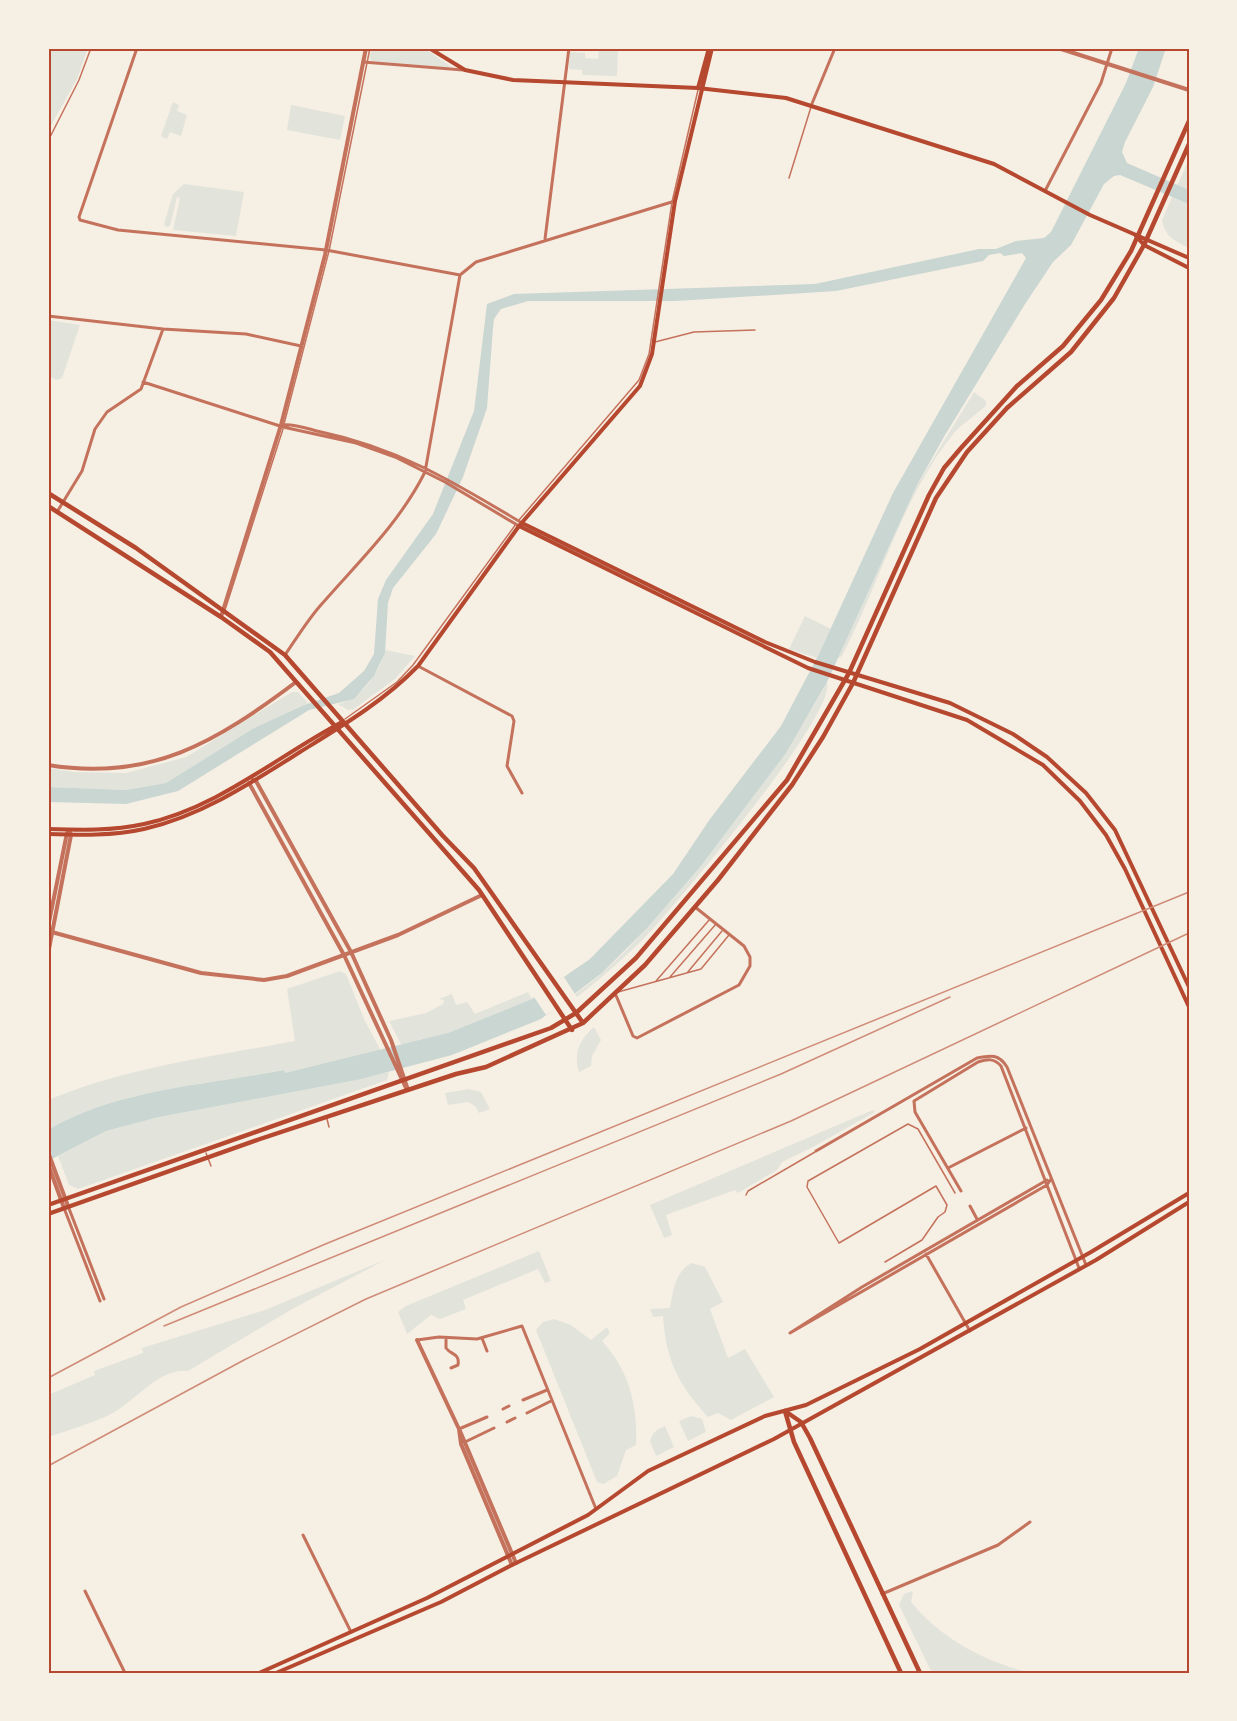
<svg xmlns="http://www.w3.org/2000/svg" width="1237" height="1721" font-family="Barlow,sans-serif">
  <rect width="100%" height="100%" fill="#f6efe4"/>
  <!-- green -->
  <path fill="#e2e4dc" d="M 48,48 L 88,48 L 77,79 L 48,131 Z
    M 372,48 L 424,48 L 453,68 L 372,61 L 369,58 Z
    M 599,48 L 618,48 L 617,76 L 582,75 L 582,70 L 569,69 L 570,52 L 585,53 L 585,58 L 598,59 Z
    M 173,102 L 179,105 L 177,111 L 187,115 L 181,136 L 170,132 L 167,139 L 161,136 Z
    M 291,105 L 345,116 L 340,140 L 287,130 Z
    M 1189,159 L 1189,248 C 1175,241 1165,237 1162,220 Z
    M 184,184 L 244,192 L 236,236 L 173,230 L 180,198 L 177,197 L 170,226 L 166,227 L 164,224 L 173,194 Z
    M 48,320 L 80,325 L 62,378 L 57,380 L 48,376 Z
    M 974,392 L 986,401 L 986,406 C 976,415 963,423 954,433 C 902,497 880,583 842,656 L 837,659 L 917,485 Z
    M 805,616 L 831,629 L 817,658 L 789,649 Z
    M 385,650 L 415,656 L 395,679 L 354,709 L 348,710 L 338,704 C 361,699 380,673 385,650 Z
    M 827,682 C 837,714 680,899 652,930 C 629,954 603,977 577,997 L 575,994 C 615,968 647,927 678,891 C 733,824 786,759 827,682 Z
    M 292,692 L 298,692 L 308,703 L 254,728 L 166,783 L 126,790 L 48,787 L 48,768 L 74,772 L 126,773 L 186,757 Z
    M 340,971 L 346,974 L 364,1019 L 381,1051 L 285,1073 L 284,1070 C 207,1085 118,1089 49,1130 L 48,1100 C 129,1067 210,1057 295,1041 L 287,989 Z
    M 528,992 L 532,999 L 448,1033 L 402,1046 L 389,1021 L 426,1013 L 443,1004 L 444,1000 L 439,999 L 452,994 L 456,1005 L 467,1002 L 475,1014 Z
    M 594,1027 L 601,1040 L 592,1056 L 591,1066 L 579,1072 C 573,1053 580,1039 594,1027 Z
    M 389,1072 L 387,1080 L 78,1189 L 69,1185 L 58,1156 L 106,1131 L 159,1117 Z
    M 469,1089 L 481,1092 L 490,1109 L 479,1113 L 476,1107 L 468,1102 L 448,1105 L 445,1093 Z
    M 873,1110 L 875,1112 L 813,1147 L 782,1162 L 777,1170 L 738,1193 L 735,1190 L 666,1215 L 672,1235 L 664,1238 L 650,1205 Z
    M 539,1251 L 551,1281 L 545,1283 L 538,1269 L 463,1300 L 466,1309 L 440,1319 L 431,1315 L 407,1334 L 398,1312 L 406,1306 Z
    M 387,1259 L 294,1308 L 188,1371 C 157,1368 135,1403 109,1415 C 90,1424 69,1430 48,1437 L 48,1395 L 95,1375 L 94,1371 L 143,1353 L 142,1348 L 265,1310 Z
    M 692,1263 L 705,1267 L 723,1302 L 710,1309 L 728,1358 L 745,1349 L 774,1397 L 731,1420 L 718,1413 L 708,1417 C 678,1384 666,1361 663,1316 L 653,1317 L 650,1309 L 670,1308 C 673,1291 675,1271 692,1263 Z
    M 554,1319 L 571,1325 L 591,1340 L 607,1327 L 610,1333 L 602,1341 C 629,1370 638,1406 636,1445 L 626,1450 L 617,1476 L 603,1484 L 597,1482 L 536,1330 L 543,1322 Z
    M 691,1416 L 702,1419 L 706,1432 L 688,1441 L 679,1421 Z
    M 665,1426 L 674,1447 L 656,1456 L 650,1441 C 653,1432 656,1430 665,1426 Z
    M 913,1591 L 911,1602 C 941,1639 987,1663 1032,1673 L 932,1673 L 899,1605 L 904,1594 Z"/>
  <!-- water -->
  <path fill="#c9d6d2" d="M 1139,48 L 1166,48 L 1153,87 L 1125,142 L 1122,152 L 1127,163 L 1189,190 L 1189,204 L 1120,175 L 1114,176 L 1104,184 L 1071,245 L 1053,262 L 1025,304 L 945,435 L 917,485 L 827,682 L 786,753 L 700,867 L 647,928 L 602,973 L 541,1019 L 452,1055 L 361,1079 L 159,1117 L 106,1131 L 48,1161 L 48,1130 C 117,1089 206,1085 284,1070 L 285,1073 L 448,1033 L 532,999 L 590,959 L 673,874 L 710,819 L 781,726 L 819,654 L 893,493 L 1026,258 L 1022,253 L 1004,256 L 1000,253 L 989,255 L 983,261 L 836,291 L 676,301 L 528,301 L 501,309 L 494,319 L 493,328 L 487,408 L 463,477 L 436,534 L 393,588 L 388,603 L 385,653 L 374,676 L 354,699 L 309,710 L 178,791 L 126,804 L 48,802 L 48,787 L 126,790 L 166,783 L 254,728 L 304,705 L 339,693 L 364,671 L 374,654 L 378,599 L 386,580 L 433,514 L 474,411 L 487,304 L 514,294 L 815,284 L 979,249 L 996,249 L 1016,241 L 1044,238 L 1051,232 L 1126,83 Z"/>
  <!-- pier -->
  <path fill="#f6efe4" d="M 564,977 L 575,994 L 546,1015 L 534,997 Z"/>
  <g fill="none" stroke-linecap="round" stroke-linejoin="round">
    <!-- service -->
    <path stroke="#c5725c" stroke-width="1.5" d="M 48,141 L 79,80 L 91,48
      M 789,178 L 811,107
      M 655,342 L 694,332 L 755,330
      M 284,424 L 329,251 L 370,48
      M 519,520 L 639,380 L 649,354 L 672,202 L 698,90
      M 225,610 L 283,429
      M 345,719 L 397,682 L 413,665 L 516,524
      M 687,973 L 722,931
      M 670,977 L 716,924
      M 656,981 L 710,919
      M 618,992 L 701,969 L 729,935
      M 327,1119 L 329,1127
      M 206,1153 L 211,1166
      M 746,1195 L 748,1191 L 815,1152
      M 885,1262 L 922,1240 L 938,1217 L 945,1212 L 947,1205 L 936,1186 L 839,1243 L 807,1187 L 808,1181 L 908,1124 L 918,1129 L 955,1193"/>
    <!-- minor -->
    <path stroke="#c5725c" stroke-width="3" d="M 137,48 L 79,217 L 80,220 L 118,230 L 326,250 L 460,275
      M 363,62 L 463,70
      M 811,106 L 835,48
      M 1045,191 L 1101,83 L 1112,48
      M 545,239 L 569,48
      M 48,316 L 163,329 L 246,334 L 301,346
      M 143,382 L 283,427 L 356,443 L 395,457 L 445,482 L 519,526
      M 281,425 C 292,423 306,428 317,431 C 398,448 452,481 522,523
      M 57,512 L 82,471 L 95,429 L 107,412 L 141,389 L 163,329
      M 285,655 C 296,639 307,621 320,606 C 358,562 399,524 425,472 L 460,275 L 476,262 L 675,201
      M 418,666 L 512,716 L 514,721 L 507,766 L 522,793
      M 615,993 L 633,1036 L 637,1038 L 739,985 L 750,966 L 750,957 L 744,946 L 695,907
      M 816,1151 L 977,1058 C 991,1055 999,1054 1007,1067 L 1086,1265
      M 948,1168 L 1026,1128
      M 961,1191 L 915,1112 L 914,1101 L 978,1062 C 988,1059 994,1058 1001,1066 L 1079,1268
      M 68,1206 L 104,1299
      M 970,1206 L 977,1219
      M 64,1208 L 100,1301
      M 926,1254 L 970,1331
      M 790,1333 L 1047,1185 L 1051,1179
      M 790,1333 L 862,1287 L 1047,1180
      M 446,1338 L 446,1348 C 451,1355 460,1353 458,1365 L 451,1368
      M 482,1338 L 487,1351
      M 417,1340 L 439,1337 L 477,1339 L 522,1326 L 596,1509
      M 523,1400 L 547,1390
      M 503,1409 L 509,1406
      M 527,1413 L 551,1401
      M 507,1422 L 515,1418
      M 459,1429 L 487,1417
      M 465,1442 L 494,1428
      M 303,1535 L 351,1632
      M 85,1591 L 125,1673
      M 882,1594 L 998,1545 L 1030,1522"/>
    <!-- tertiary -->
    <path stroke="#c5725c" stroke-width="4" d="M 1058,48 L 1189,90
      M 221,617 L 281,425 L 325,255 L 366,48
      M 48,765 C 151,782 216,742 296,682
      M 253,780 L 256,781 L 351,952 L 391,1040 L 408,1090
      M 249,783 L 344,955 L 406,1088
      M 48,927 L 67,833
      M 48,931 L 201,973 L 264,980 L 287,976 L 398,935 L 482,895
      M 48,954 L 71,835 L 69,830
      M 48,1152 L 68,1206
      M 48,1164 L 64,1208
      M 417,1340 L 459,1429 L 461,1444 L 512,1565
      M 460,1431 L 516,1563"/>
    <!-- secondary -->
    <path stroke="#b5482f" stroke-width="4" d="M 429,48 L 465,70 L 513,80 L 698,88 L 786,98 L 994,164 L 1090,215 L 1189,258
      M 698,88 L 709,48
      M 1136,236 L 1144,245 L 1189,268
      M 522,523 L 765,642 L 815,662 L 950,703 L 1013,734 L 1047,757 L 1086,793 L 1115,830 L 1189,987
      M 519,526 L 808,668 L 967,720 L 1043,765 L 1080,801 L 1106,835 L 1125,869 L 1189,1007
      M 48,829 C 80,830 112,831 144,824 C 218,808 276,757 342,722
      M 48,834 C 80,835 113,836 144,829 C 201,816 251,783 300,752 C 342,726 384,701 418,666 L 519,526 L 640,386 L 652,354 L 675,201 L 712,48
      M 259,1673 L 427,1598 L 588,1515 L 648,1471 L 765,1416 L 806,1405 L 920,1349 L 1091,1252 L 1189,1193
      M 276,1673 L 441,1602 L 512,1565 L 774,1439 L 1096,1260 L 1189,1202"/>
    <!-- primary -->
    <path stroke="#b5482f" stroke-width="4.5" d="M 48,493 L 136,548 L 285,655 L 443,836 L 474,868 L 583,1023
      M 48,506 L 221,617 L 270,652 L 479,890 L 572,1030
      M 48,1205 L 551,1028 L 576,1013 L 636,958 L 787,780 L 849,673 L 929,495 L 944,468 L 961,448 L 1017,386 L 1063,346 L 1101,300 L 1131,251 L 1189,121
      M 48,1214 L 260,1139 L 456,1074 L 486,1067 L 583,1023 L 645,965 L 718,880 L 792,785 L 823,737 L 853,683 L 936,498 L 967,452 L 1007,408 L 1071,352 L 1114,298 L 1144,245 L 1189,144
      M 785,1411 L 801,1422 L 810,1438 L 920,1673
      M 785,1411 L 794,1442 L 901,1673
      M 1188,1673 L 1189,1673"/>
    <!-- rail -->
    <path stroke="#cf8b77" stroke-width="1.5" d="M 164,1326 L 781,1074 L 950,997
      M 48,1378 L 181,1307 L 323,1245 L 1189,892
      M 48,1466 L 244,1360 L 366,1299 L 791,1121 L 1189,933"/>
  </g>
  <!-- border -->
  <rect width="1237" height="1721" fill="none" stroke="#f6efe4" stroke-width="99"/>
  <rect x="50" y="50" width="1138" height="1622" fill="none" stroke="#b5482f" stroke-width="2"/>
</svg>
